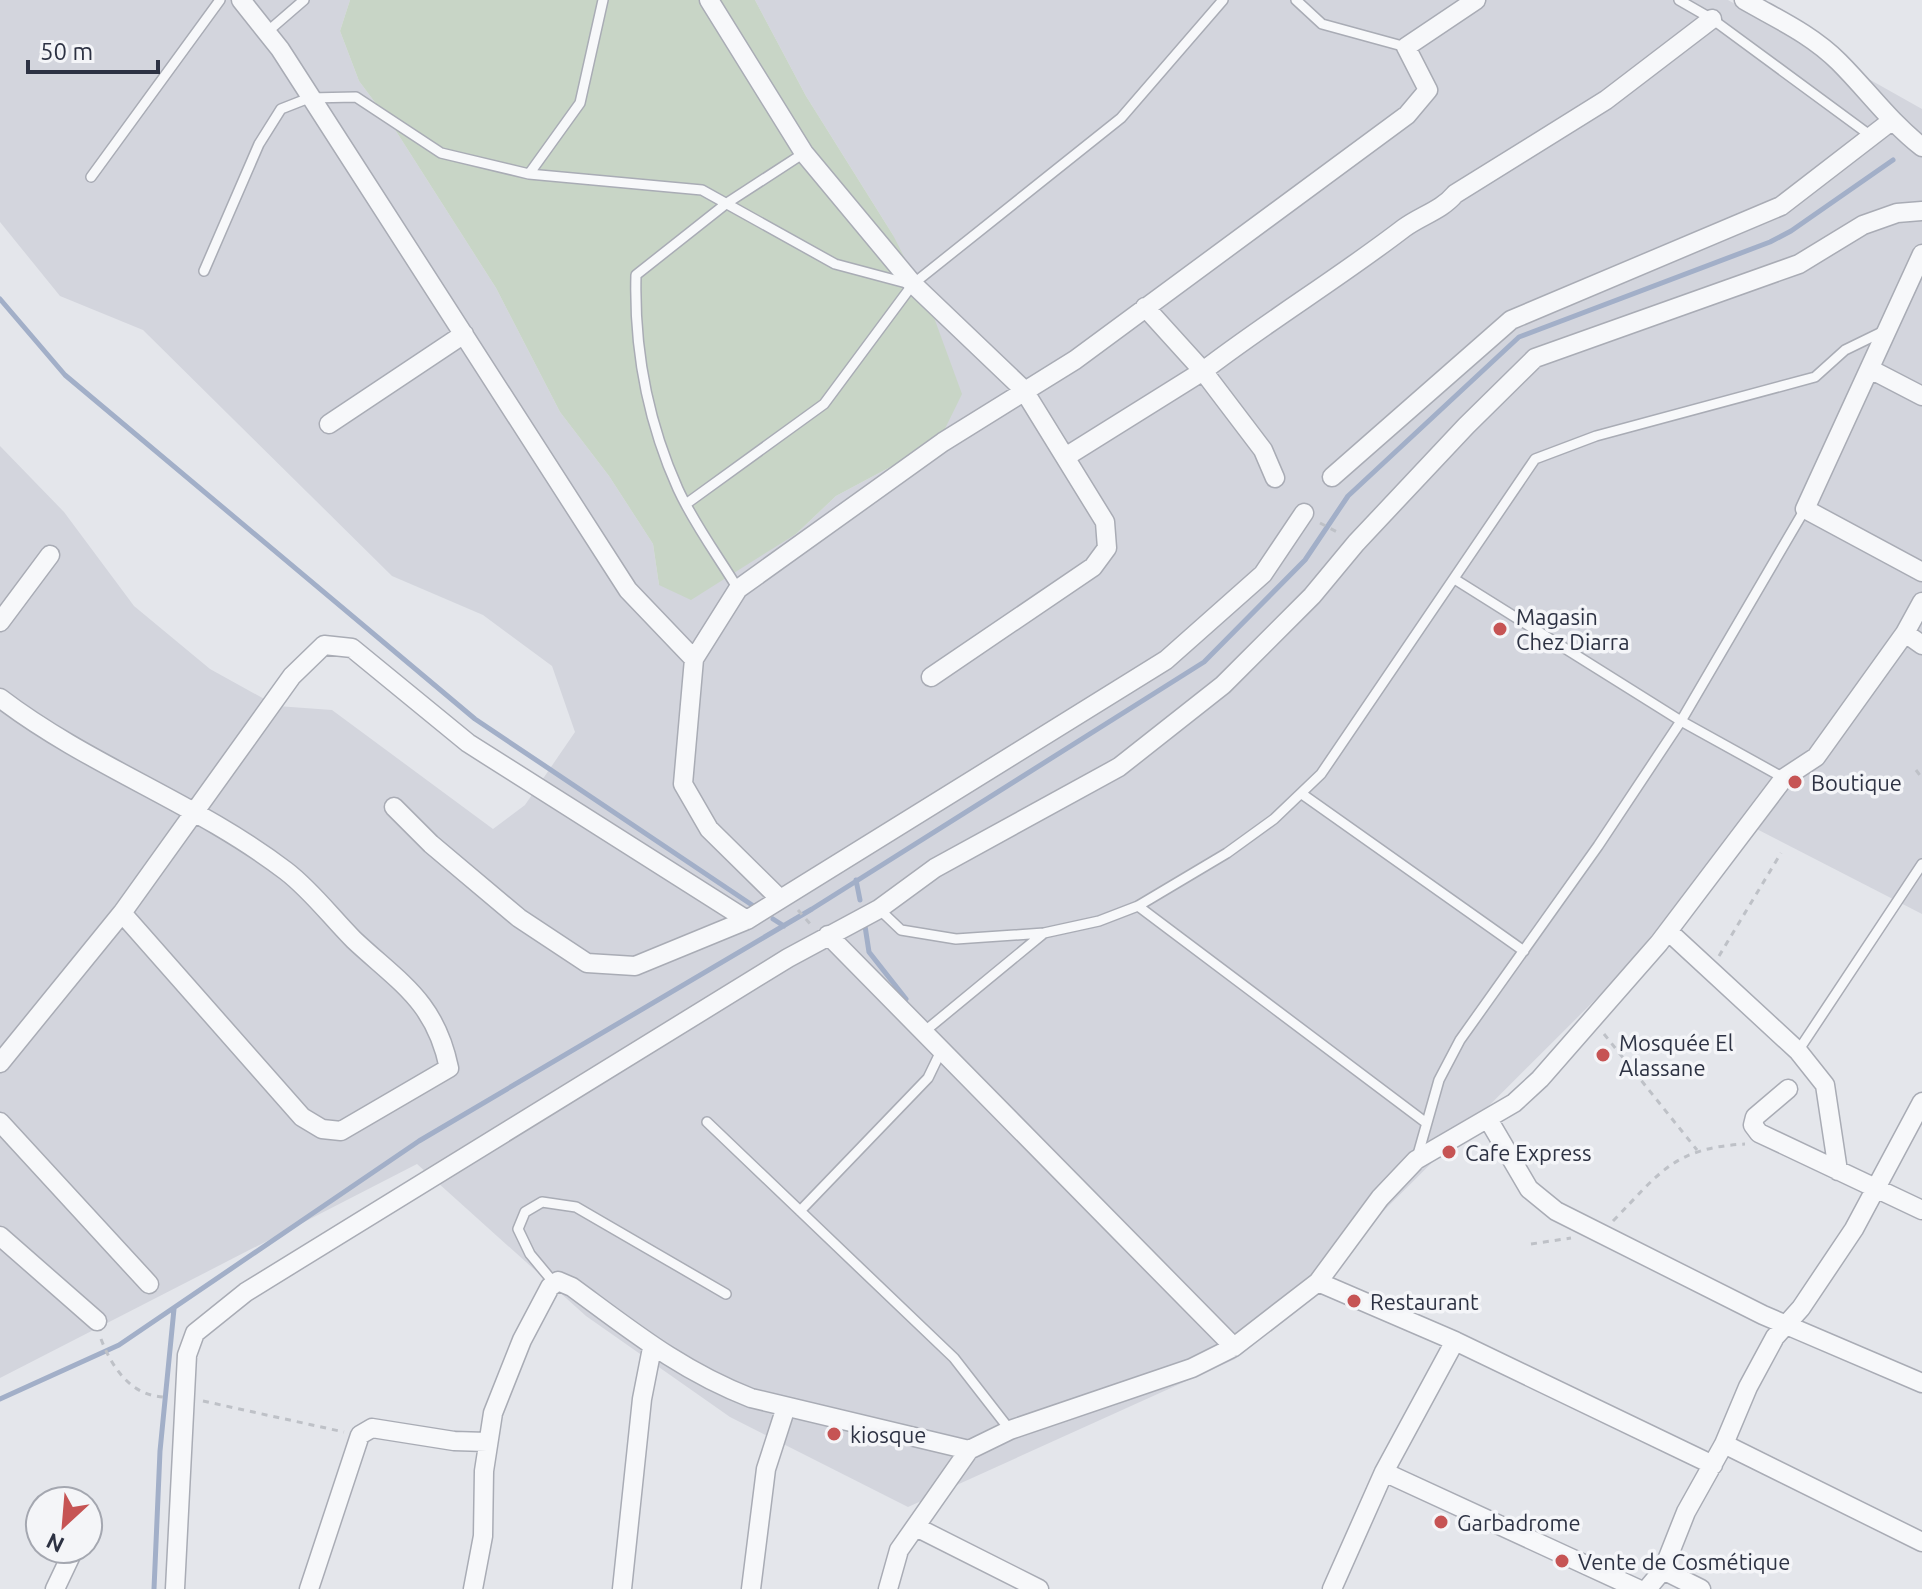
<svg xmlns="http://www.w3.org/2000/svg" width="1922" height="1589" font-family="Ubuntu,sans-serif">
  <rect width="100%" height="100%" fill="#e4e6eb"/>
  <!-- built -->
  <path fill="#d3d5dd" d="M 0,0 L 350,0 L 340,31 L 359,81 L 394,128 L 496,288 L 560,412 L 609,476 L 653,544 L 659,585 L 796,534 L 836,496 L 939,441 L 893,235 L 806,96 L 755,0 L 1728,0 L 1922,109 L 1922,914 L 1743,822 L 1618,977 L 1235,1359 L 908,1507 L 730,1417 L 586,1316 L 417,1164 L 0,1378 L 0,446 L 64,512 L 134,606 L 210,669 L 277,706 L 332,710 L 493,829 L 525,805 L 575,732 L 552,666 L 483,615 L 392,576 L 143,330 L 60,296 L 0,222 Z"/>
  <!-- grass -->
  <path fill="#c8d5c6" d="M 350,0 L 755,0 L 806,96 L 893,235 L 932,312 L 962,394 L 939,441 L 836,496 L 796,534 L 691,600 L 659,585 L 653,544 L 609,476 L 560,412 L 496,288 L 394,128 L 359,81 L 340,31 Z"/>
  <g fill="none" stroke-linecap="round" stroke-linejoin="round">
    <!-- stream -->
    <path stroke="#a2afc8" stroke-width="5" d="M 0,299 L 65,375 L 475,719 L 755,907
      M 856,880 L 860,900
      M 773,919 L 784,926
      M 865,926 L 869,952 L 906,999
      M 0,1399 L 119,1345 L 419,1141 L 812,909 L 1204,662 L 1305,560 L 1348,496 L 1519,337 L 1770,242 L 1791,231 L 1893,160
      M 154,1589 L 160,1451 L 174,1309"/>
    <defs>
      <path id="lane" d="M 1296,0 L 1322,24 L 1406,47
        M 1679,0 L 1712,19 L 1871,136
        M 267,32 L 304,0
        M 529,174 L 580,103 L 603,0
        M 91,177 L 220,0
        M 204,271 L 259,144 L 281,109 L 309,98 L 356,97 L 441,153 L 529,174 L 702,190 L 835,264 L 910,284
        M 686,504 L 824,404 L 913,284 L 1121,118 L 1223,0
        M 1456,580 L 1681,721 L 1784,778
        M 738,589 C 718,556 694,524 678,489 C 648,422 634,349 636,275 L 727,203 L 804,153
        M 1302,794 L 1524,951
        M 1138,906 L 1425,1122
        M 879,909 L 901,930 L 956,939 L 1044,933 L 1099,921 L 1138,906 L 1227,853 L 1274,819 L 1321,774 L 1535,459 L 1596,436 L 1815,377 L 1845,350 L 1884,331
        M 925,1031 L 1044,933
        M 1798,1051 L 1922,864
        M 707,1122 L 954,1358 L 1010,1430
        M 1417,1158 L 1439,1080 L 1460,1040 L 1598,846 L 1681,721 L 1805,509
        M 800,1211 L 928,1078 L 942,1049
        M 554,1283 L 530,1254 L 518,1229 L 525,1212 L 542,1202 L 576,1207 L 726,1294"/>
      <path id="street" d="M 241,0 L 280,49 L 628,590 L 694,659 L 683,784 L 709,829 L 778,897
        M 709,0 L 804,153 L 913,284 L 1023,389 L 1105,522 L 1107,548 L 1093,567 L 931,677
        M 1744,0 C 1777,19 1811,34 1839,62 C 1868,91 1889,121 1922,147
        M 1922,254 L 1805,509 L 1922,572
        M 1145,307 L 1203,371 C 1268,321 1339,278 1404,228 C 1420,216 1442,210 1455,194 L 1606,100 L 1712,19
        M 1870,369 L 1922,396
        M 329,424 L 464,334
        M 1067,456 L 1203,371 L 1263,450 L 1275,478
        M 1332,477 L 1511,320 L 1781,206 L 1890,122
        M 0,622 L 50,555
        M 1905,633 L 1922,645
        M 694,659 L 738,589 L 943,442 L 1075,360 L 1407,115 L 1428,90 L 1406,47 L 1476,0
        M 0,698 C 89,766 197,803 286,871 C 312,891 331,917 354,940 C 400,983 435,1001 449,1068 L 341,1131 L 322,1129 L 302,1117 L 122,913
        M 394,807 L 431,844 L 519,918 L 587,963 L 635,966 L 747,920
        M 1668,931 L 1798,1051 L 1825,1085 L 1838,1171
        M 828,935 L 1234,1347
        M 0,1063 L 122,913 L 292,676 L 324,645 L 352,648 L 468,743 L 747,920 L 1166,660 L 1263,574 L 1304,513
        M 1788,1089 L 1755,1117 L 1753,1125 L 1759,1133 L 1922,1210
        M 1488,1119 L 1529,1189 L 1556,1211 L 1763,1315 L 1922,1383
        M 0,1122 L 149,1284
        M 0,1236 L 97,1321
        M 1318,1282 L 1455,1341 L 1713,1465
        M 1724,1444 L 1922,1542
        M 1384,1472 L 1638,1589
        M 916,1527 L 1039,1589
        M 1663,1570 L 1701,1589
        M 55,1589 L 74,1549
        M 175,1589 L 187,1355 L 195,1333 L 246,1292 L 788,958 L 879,909 L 935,868 L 1119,767 L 1223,685 L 1312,596 L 1356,543 L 1466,426 L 1535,358 L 1799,264 L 1863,225 L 1897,213 L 1922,211
        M 309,1589 L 360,1435 L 372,1428 L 454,1441 L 487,1442
        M 473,1589 L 483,1536 L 484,1471 L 493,1413 L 522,1340 L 550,1287 L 558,1281 L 572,1287 C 632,1331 681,1371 751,1398 L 969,1450
        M 622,1589 L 642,1399 L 652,1348
        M 751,1589 L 766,1469 L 786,1407
        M 888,1589 L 899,1550 L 969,1450 L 1010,1430 L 1192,1368 L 1234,1347 L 1318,1282 L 1380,1198 L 1416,1160 L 1514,1103 L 1540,1079 L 1659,943 L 1784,778 L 1816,757 L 1905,633 L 1922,602
        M 1332,1589 L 1384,1472 L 1455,1341
        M 1647,1589 L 1663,1570 L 1686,1512 L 1724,1444 L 1748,1387 L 1775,1337 L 1801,1308 L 1854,1229 L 1922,1102"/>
    </defs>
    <!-- lane casing -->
    <use href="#lane" stroke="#a9acb5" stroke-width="12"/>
    <!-- street casing -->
    <use href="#street" stroke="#a9acb5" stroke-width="21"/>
    <!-- path -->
    <path stroke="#bec1c7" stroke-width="3" stroke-dasharray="6 6" stroke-linecap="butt" d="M 1320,523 L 1341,534
      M 1916,770 L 1922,778
      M 798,910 L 811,925
      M 1719,956 L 1781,853
      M 1604,1034 L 1697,1150
      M 1613,1221 C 1660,1173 1673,1148 1745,1144
      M 1531,1244 L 1571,1238
      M 101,1339 C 113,1370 133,1398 168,1397
      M 203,1401 L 344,1432"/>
    <!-- lane -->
    <use href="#lane" stroke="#f7f8fa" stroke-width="9"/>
    <!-- street -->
    <use href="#street" stroke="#f7f8fa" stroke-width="18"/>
  </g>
  <!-- markers -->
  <g fill="#c65454" stroke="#f4f5f8" stroke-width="3">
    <circle cx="1500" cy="629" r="8"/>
    <circle cx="1795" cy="782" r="8"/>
    <circle cx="1603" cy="1055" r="8"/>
    <circle cx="1449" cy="1152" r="8"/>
    <circle cx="1354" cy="1301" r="8"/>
    <circle cx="834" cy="1434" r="8"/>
    <circle cx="1441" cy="1522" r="8"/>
    <circle cx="1562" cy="1561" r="8"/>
  </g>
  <g text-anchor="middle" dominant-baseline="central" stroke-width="7" stroke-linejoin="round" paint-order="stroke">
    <!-- poi labels -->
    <g font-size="22" fill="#2d3243" stroke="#f4f5f8" text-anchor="start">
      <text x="1516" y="616">Magasin<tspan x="1516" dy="25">Chez Diarra</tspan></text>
      <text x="1811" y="782">Boutique</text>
      <text x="1619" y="1042">Mosquée El<tspan x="1619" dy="25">Alassane</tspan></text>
      <text x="1465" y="1152">Cafe Express</text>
      <text x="1370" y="1301">Restaurant</text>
      <text x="850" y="1434">kiosque</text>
      <text x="1457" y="1522">Garbadrome</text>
      <text x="1578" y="1561">Vente de Cosmétique</text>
    </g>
  </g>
  <!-- north arrow -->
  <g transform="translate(64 1525) rotate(206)"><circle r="38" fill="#f4f5f8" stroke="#a4a7b0" stroke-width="2"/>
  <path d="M0-6L14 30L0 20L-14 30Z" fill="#c65454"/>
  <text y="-12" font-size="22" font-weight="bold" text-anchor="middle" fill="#2d3243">N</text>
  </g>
  <!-- scale -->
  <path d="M28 60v12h130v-12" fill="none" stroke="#2d3243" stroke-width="4"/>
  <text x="40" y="60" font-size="24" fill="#2d3243" stroke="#f4f5f8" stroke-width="6" paint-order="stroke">50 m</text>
</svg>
